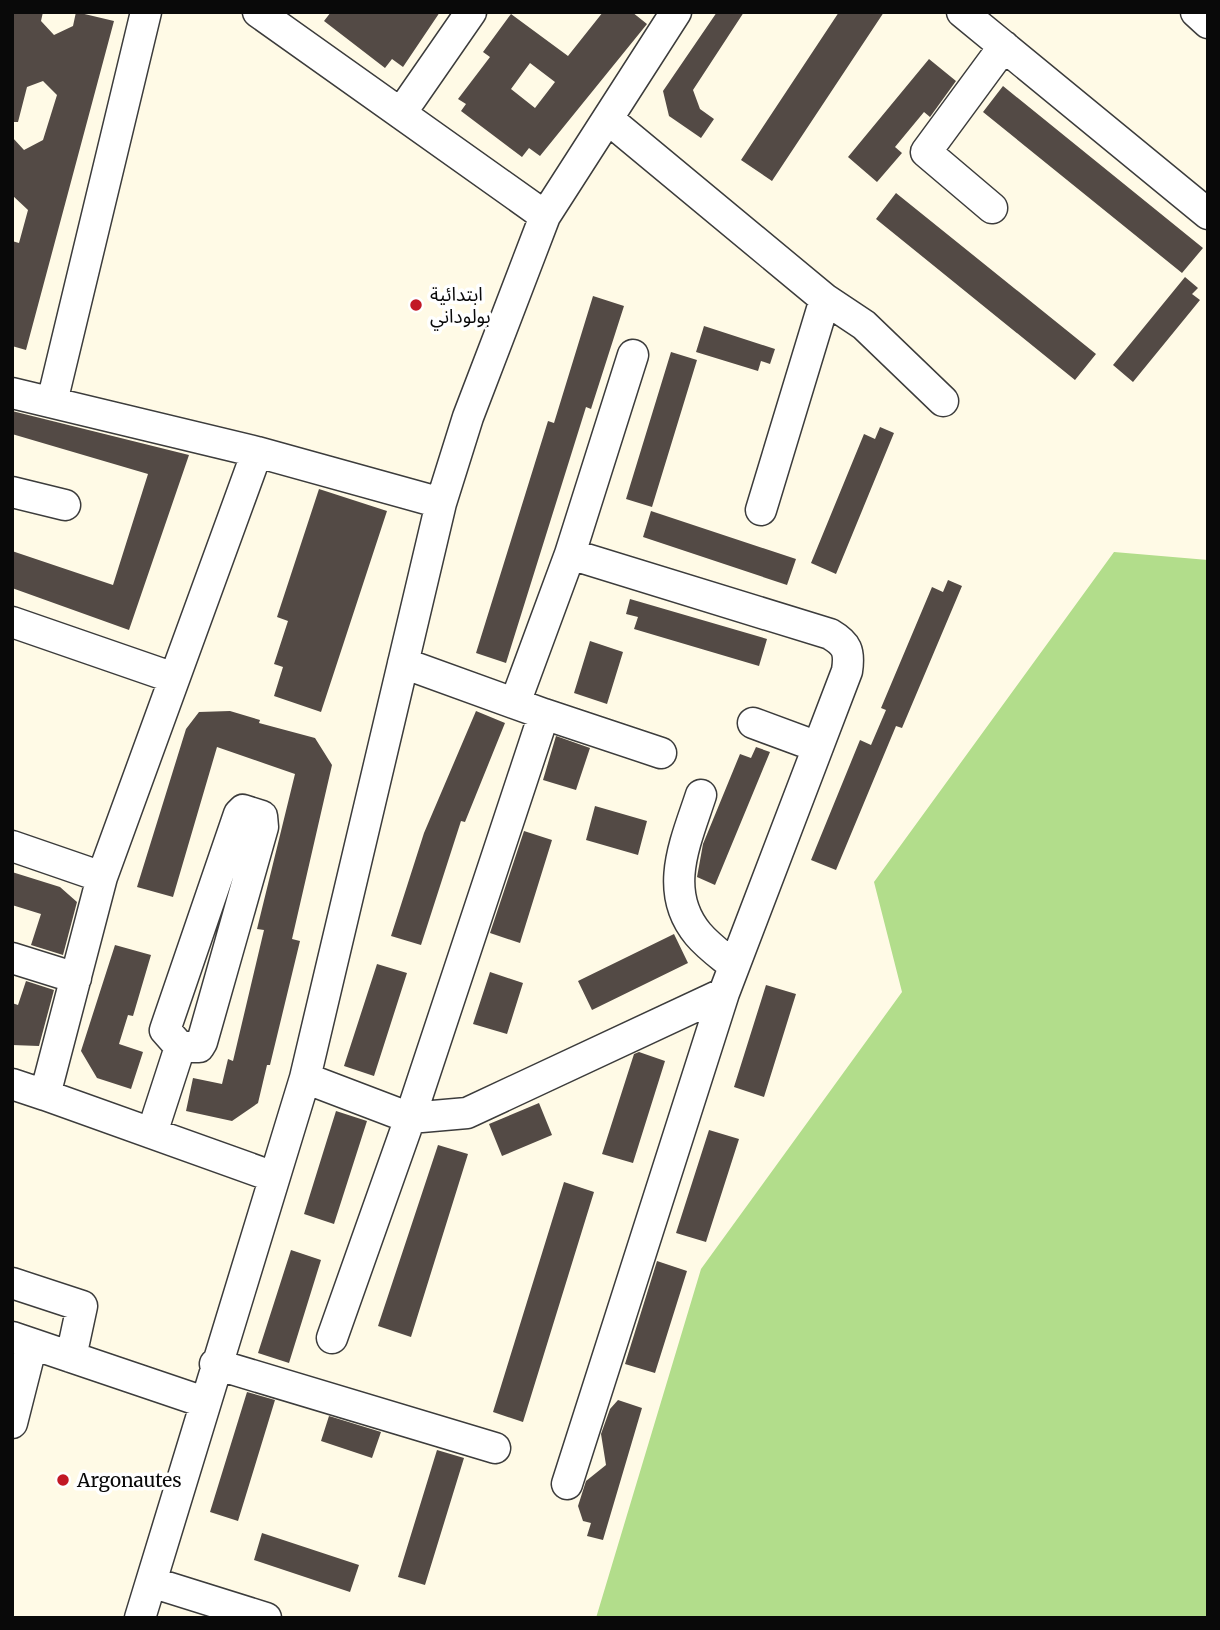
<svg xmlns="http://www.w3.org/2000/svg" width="1220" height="1630" font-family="Merriweather,'Noto Sans Arabic',serif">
  <rect width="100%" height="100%" fill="#fffae6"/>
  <!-- forest -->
  <path fill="#b2dd8b" d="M 1114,552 L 1208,560 L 1208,1618 L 596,1618 L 701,1269 L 902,992 L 874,882 Z"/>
  <!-- building -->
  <path fill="#534a45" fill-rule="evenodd" d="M 12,12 L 43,12 L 41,21 L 54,35 L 73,26 L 76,12 L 114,21 L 26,350 L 12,346 L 12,241 L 19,243 L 28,210 L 12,195 L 12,137 L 24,150 L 43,140 L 57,95 L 43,81 L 27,87 L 18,122 L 12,122 Z
    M 331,12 L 440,12 L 403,67 L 392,59 L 385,68 L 324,21 Z
    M 603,12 L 632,12 L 647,24 L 540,156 L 529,148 L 522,157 L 461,111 L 466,104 L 458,99 L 490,57 L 483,52 L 511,14 L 568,56 ZM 530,63 L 555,82 L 535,108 L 511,89 Z
    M 717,12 L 744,12 L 693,90 L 700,109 L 714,119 L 701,138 L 669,116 L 663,91 Z
    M 839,12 L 884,12 L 772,181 L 741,160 Z
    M 929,59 L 956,81 L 930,117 L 924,112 L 895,147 L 902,153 L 877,182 L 848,157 Z
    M 1003,86 L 1203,248 L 1182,273 L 983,112 Z
    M 896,193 L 1096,354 L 1075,380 L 876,219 Z
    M 1185,277 L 1198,288 L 1192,294 L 1200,300 L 1133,382 L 1113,365 Z
    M 593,296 L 624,306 L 591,409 L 586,407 L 506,663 L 476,653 L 548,421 L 554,423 Z
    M 704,326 L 775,349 L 770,364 L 761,361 L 758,371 L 696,352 Z
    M 671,352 L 697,360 L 652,507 L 626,499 Z
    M 12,411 L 189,455 L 129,630 L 12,588 L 12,551 L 113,585 L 148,474 L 12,434 Z
    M 880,427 L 894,433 L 836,574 L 811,563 L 864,434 L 875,439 Z
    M 319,489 L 387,511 L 321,712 L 274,696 L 283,667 L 274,664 L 288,621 L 277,617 Z
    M 651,511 L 796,559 L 787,585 L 643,537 Z
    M 948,580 L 962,586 L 902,728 L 896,726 L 836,870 L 811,860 L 860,740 L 871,745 L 886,710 L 881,708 L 932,587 L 943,592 Z
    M 630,599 L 767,639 L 759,666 L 634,629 L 638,617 L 626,614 Z
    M 590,641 L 623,652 L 607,704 L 574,693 Z
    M 230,711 L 260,720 L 259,723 L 315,738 L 332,765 L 292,939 L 300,941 L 270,1065 L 267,1065 L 258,1103 L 232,1121 L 186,1111 L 193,1078 L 222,1084 L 228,1059 L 233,1061 L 264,930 L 257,929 L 295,774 L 217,747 L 173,897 L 137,887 L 186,729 L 199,712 Z
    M 476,711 L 505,723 L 465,822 L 461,821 L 421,945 L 391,936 L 424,833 Z
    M 556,736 L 590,748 L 576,790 L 543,780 Z
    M 756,747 L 770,752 L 715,885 L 697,877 L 703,844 L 740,754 L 751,758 Z
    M 595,806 L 647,821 L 638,855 L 586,840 Z
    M 524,831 L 552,840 L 520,943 L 490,933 Z
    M 12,872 L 60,887 L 77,902 L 63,955 L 31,945 L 41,914 L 12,905 Z
    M 674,934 L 688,963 L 592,1010 L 578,981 Z
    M 115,945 L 151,955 L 133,1016 L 128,1015 L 119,1044 L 143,1052 L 131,1089 L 97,1078 L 81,1051 Z
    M 377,964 L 407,973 L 374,1076 L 344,1066 Z
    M 490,972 L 523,983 L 507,1034 L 473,1024 Z
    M 26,981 L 54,990 L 39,1046 L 12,1045 L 12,1003 L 18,1005 Z
    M 766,985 L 796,994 L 764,1097 L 734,1087 Z
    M 639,1052 L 665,1061 L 633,1163 L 602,1154 L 634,1054 Z
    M 539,1103 L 552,1135 L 502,1156 L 489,1124 Z
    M 336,1111 L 367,1121 L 334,1224 L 304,1214 Z
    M 709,1130 L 739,1139 L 706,1242 L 676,1233 Z
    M 438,1145 L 468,1154 L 411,1337 L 378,1326 Z
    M 564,1182 L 594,1192 L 523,1422 L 493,1412 Z
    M 291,1250 L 321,1260 L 289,1363 L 258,1353 Z
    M 657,1261 L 687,1271 L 655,1373 L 625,1364 Z
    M 247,1392 L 275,1400 L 238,1521 L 210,1512 Z
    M 618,1400 L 642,1408 L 603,1540 L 587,1536 L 591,1523 L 583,1521 L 578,1506 L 586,1481 L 606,1465 L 601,1434 L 610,1409 Z
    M 329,1416 L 381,1432 L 372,1458 L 321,1441 Z
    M 437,1450 L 464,1458 L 425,1585 L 398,1577 Z
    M 262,1533 L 359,1565 L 350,1592 L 254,1560 Z"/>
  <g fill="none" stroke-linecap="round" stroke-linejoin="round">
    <defs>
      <path id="minor" d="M 258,12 L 545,216
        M 962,12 L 1208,214
        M 1196,12 L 1208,23
        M 401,113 L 471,12
        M 608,119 L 825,299 L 761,510
        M 992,208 L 926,152 L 1004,46
        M 825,299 L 864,325 L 943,401
        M 12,393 L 257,452 L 102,877
        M 52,402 L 146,12
        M 257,452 L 441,503
        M 12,492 L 65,505
        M 570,554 L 830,634 C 847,644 850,651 847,671 L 724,993
        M 12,622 L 174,678
        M 403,663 L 544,714 L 410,1118 L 467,1113 L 724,993 L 567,1484
        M 515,703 L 570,554 L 633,355
        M 544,714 L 661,753
        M 753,723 L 818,747
        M 701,795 C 686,841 662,891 698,934 C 708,946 722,956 734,966
        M 243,810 L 262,816 L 263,827 L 202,1042 L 199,1047 L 180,1047 L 165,1030 L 239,814 Z
        M 12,846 L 102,877 L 45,1095 L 274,1177
        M 12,958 L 76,978
        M 305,1078 L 410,1118 L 332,1338
        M 12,1084 L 45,1095
        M 152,1133 L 180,1047
        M 12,1283 L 82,1306 L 71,1357
        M 12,1337 L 204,1402
        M 215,1364 L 495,1448
        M 12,1423 L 32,1344
        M 151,1582 L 266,1618
        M 140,1618 L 305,1078 L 441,503 L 468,417 L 545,216 L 676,12"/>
    </defs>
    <!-- minor casing -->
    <use href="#minor" stroke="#3c3c3c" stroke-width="33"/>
    <!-- minor -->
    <use href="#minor" stroke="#fff" stroke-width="30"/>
  </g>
  <!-- markers -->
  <g fill="#c21824" stroke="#fff" stroke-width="2.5">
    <circle cx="416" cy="305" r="7"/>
    <circle cx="63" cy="1480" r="7"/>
  </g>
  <g text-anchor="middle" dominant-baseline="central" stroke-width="7" stroke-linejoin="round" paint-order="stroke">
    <!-- poi labels -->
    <g font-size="19" fill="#090909" stroke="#fff" text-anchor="start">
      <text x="430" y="294">ابتدائية<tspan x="430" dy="22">بولوداني</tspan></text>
      <text x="77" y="1480">Argonautes</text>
    </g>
  </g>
  <!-- border -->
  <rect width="1220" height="1630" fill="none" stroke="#090909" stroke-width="28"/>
</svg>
